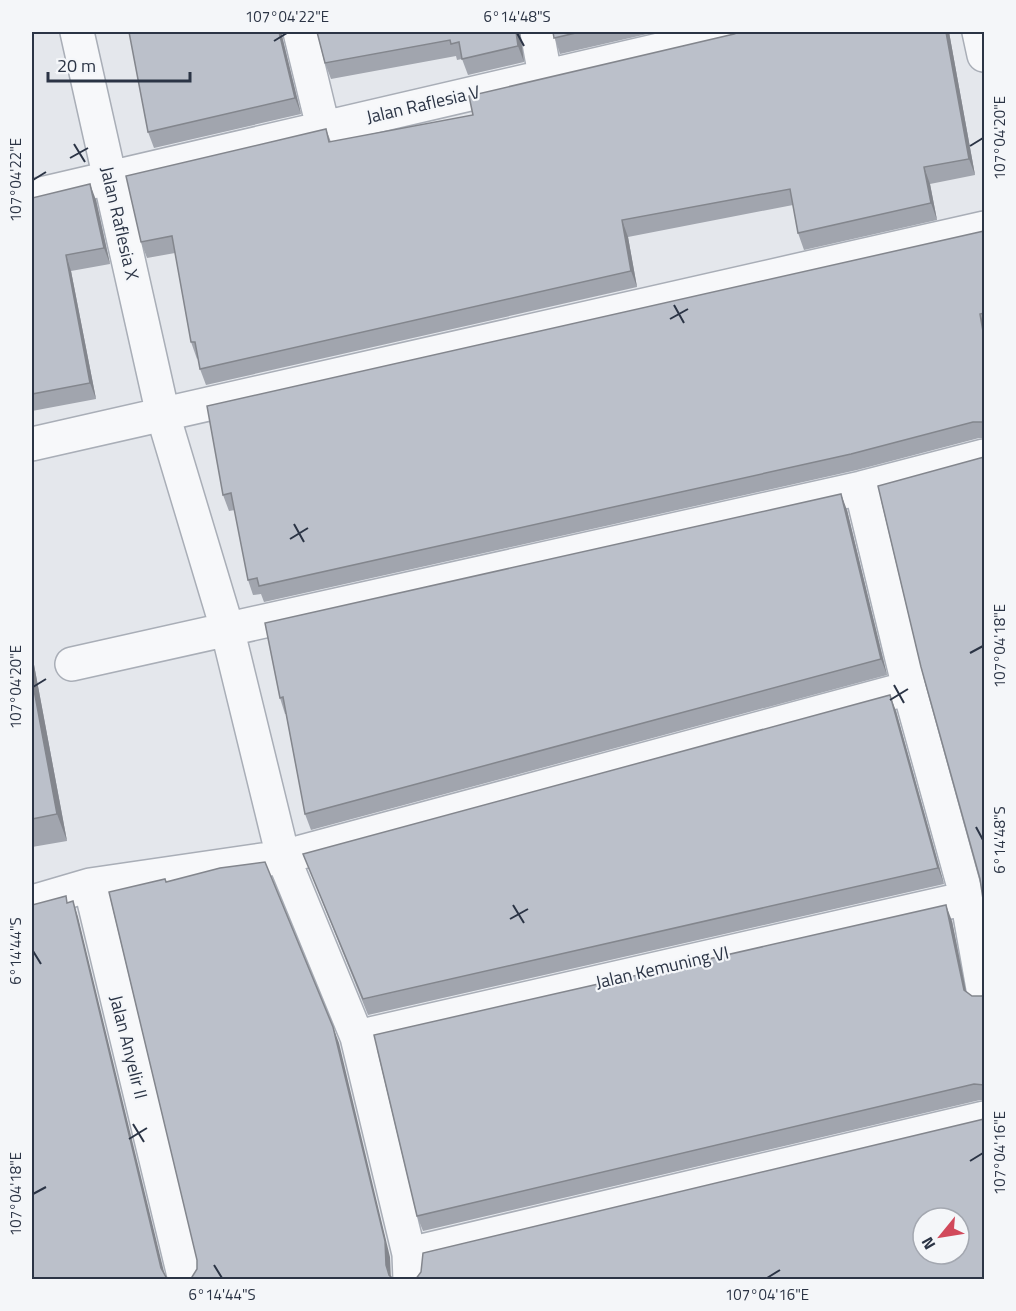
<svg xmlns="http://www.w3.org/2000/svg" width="1016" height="1311" font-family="'Titillium Web',sans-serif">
  <rect width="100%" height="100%" fill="#e4e7ec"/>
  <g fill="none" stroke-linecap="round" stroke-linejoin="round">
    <defs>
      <path id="minor" d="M 77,32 L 163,415 L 227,628 L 283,857 L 357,1037 L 409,1254 L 410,1280
        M 300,32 L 323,127
        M 537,32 L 545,75
        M 979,32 L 984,55
        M 32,196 L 736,32
        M 32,444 L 984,228
        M 861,488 L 909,688 L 967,898 L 984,994
        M 72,664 L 861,488 L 984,456
        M 90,885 L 185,1280
        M 32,902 L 90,885 L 283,857 L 909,688
        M 357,1037 L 967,898
        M 409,1254 L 984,1118"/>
    </defs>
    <!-- minor casing -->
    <use href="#minor" stroke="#a9aeb7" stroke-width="36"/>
    <!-- minor -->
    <use href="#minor" stroke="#f7f8fa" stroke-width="33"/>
  </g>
  <!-- wall -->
  <path fill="#a1a5ae" d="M 317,32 L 520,32 L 524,62 L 468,75 L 462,59 L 457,60 L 456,56 L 331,79 L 325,63 Z
    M 553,32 L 656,32 L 560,54 Z
    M 739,32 L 949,32 L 975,175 L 930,184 L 937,220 L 804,250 L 798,233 L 793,205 L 628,237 L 637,287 L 206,385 L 200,369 L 198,358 L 197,359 L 191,342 L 175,253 L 147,258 L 141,242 L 326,129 L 331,142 L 473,115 L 734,34 Z
    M 282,36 L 301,114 L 154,148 L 148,132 Z
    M 32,198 L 96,200 L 110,264 L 71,271 L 96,399 L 32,411 Z
    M 984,231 L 984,438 L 979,438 L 857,470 L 264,602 L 261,594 L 253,595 L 248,580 L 235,510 L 229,511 L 223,495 Z
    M 847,510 L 887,675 L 311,830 L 305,814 L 286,714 L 285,714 L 280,698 Z
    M 32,654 L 67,841 L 32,847 Z
    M 896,711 L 944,884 L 368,1015 L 303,854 Z
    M 952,921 L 966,992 L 972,996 L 982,996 L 984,995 L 984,1100 L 980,1100 L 423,1231 L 417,1216 Z"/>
  <!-- shaded-wall -->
  <path fill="#83868d" d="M 279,32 L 282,32 L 282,36 L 301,114 L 295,98 Z
    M 516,32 L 520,32 L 524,62 L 518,46 Z
    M 946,32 L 949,32 L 975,175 L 969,159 Z
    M 924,167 L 930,184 L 937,220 L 931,203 Z
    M 90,184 L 96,200 L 110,264 L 104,248 Z
    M 622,220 L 628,237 L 637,287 L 631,271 Z
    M 66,255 L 71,271 L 96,399 L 90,383 Z
    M 980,314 L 984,326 L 984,337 Z
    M 841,494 L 847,510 L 887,675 L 881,659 Z
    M 32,654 L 67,841 L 57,814 L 32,679 Z
    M 890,695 L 896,711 L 944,884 L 938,868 Z
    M 73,901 L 78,917 L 166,1280 L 161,1268 Z
    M 946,905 L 952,921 L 969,1006 L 964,990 Z
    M 333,1027 L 339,1043 L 390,1257 L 391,1280 L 386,1265 Z"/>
  <!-- building -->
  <path fill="#bbc0ca" stroke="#83868d" stroke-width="1.5" fill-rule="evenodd" d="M 129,32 L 279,32 L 295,98 L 148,132 Z
    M 317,32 L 516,32 L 518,46 L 462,59 L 459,42 L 451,44 L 450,40 L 325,63 Z
    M 553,32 L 580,32 L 554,38 Z
    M 739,32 L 946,32 L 969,159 L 924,167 L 931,203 L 798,233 L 790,189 L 622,220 L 631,271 L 200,369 L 195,342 L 191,342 L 172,236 L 141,242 L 126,176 L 326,129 L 329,142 L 473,115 L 469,96 L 734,34 Z
    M 90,184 L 104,248 L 66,255 L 90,383 L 32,394 L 32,198 Z
    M 984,231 L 984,313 L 980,314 L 984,337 L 984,423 L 983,422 L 973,422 L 851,454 L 259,586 L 257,578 L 248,580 L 231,493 L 223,495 L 207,406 Z
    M 984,457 L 984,906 L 980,879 L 921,667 L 878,486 Z
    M 841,494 L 881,659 L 305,814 L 283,697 L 280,698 L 265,623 Z
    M 32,679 L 57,814 L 32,819 Z
    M 890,695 L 938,868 L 363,999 L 303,854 Z
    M 265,862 L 333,1027 L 385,1241 L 386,1265 L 389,1275 L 394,1280 L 189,1280 L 192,1277 L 197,1269 L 197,1260 L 109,892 L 165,879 L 166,882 L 220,868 Z
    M 66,896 L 67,903 L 73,901 L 161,1268 L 166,1277 L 170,1280 L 32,1280 L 32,905 Z
    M 946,905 L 964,990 L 972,996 L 982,996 L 984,995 L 984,1085 L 974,1084 L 417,1216 L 374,1035 Z
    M 984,1119 L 984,1280 L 415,1280 L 421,1272 L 423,1253 ZM 923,1218 L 959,1218 L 959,1254 L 923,1254 Z"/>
  <!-- ticks -->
  <path fill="none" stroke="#2b3445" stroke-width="2" d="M 517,33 L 524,46M 274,41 L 287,33M 74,144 L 85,162M 970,146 L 983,138M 70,158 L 88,148M 33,180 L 46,172M 674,305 L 684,323M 670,319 L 688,309M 294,524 L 304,542M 290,539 L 308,528M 970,653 L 983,646M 894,685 L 904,703M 33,687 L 46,679M 890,700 L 908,689M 976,827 L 983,840M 513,905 L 524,923M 510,919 L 528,909M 33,951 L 41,964M 133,1124 L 144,1142M 129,1139 L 147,1128M 970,1161 L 983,1153M 33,1194 L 46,1187M 214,1265 L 222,1278M 767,1278 L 780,1270"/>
  <g text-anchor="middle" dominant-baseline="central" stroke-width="4.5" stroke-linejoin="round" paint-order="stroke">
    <!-- street labels -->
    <g font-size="18" fill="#2b3445" stroke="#f4f6f9">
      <text transform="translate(423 104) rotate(-13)">Jalan Raflesia V</text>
      <text transform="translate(120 223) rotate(77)">Jalan Raflesia X</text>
      <text transform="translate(662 967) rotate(-13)">Jalan Kemuning VI</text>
      <text transform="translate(129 1047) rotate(76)">Jalan Anyelir II</text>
    </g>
  </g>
  <!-- border -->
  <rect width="1016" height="1311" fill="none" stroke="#f4f6f9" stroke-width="66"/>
  <!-- north arrow -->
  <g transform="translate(941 1236) rotate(240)"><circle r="28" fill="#f4f6f9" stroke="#a4a8b1" stroke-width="1.5"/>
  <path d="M0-4.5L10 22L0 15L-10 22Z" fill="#d1495b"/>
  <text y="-9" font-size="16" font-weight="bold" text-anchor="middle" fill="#2b3445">N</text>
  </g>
  <!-- scale -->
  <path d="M48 72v9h142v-9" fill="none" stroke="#2b3445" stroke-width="3"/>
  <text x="57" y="72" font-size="18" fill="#2b3445" stroke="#f4f6f9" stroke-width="4.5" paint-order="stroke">20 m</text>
  <rect x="33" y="33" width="950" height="1245" fill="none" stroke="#2b3445" stroke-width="2"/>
  <g font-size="15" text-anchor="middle" fill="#2b3445">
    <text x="287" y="22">107°04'22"E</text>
    <text x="517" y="22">6°14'48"S</text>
    <text transform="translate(1000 138) rotate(-90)" y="5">107°04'20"E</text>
    <text transform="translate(16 180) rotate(-90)" y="5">107°04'22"E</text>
    <text transform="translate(1000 646) rotate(-90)" y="5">107°04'18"E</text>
    <text transform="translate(16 687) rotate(-90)" y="5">107°04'20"E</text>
    <text transform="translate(1000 840) rotate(-90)" y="5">6°14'48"S</text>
    <text transform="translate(16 951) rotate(-90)" y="5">6°14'44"S</text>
    <text transform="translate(1000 1153) rotate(-90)" y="5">107°04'16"E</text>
    <text transform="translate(16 1194) rotate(-90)" y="5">107°04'18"E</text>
    <text x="222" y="1300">6°14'44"S</text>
    <text x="767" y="1300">107°04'16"E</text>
  </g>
</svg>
